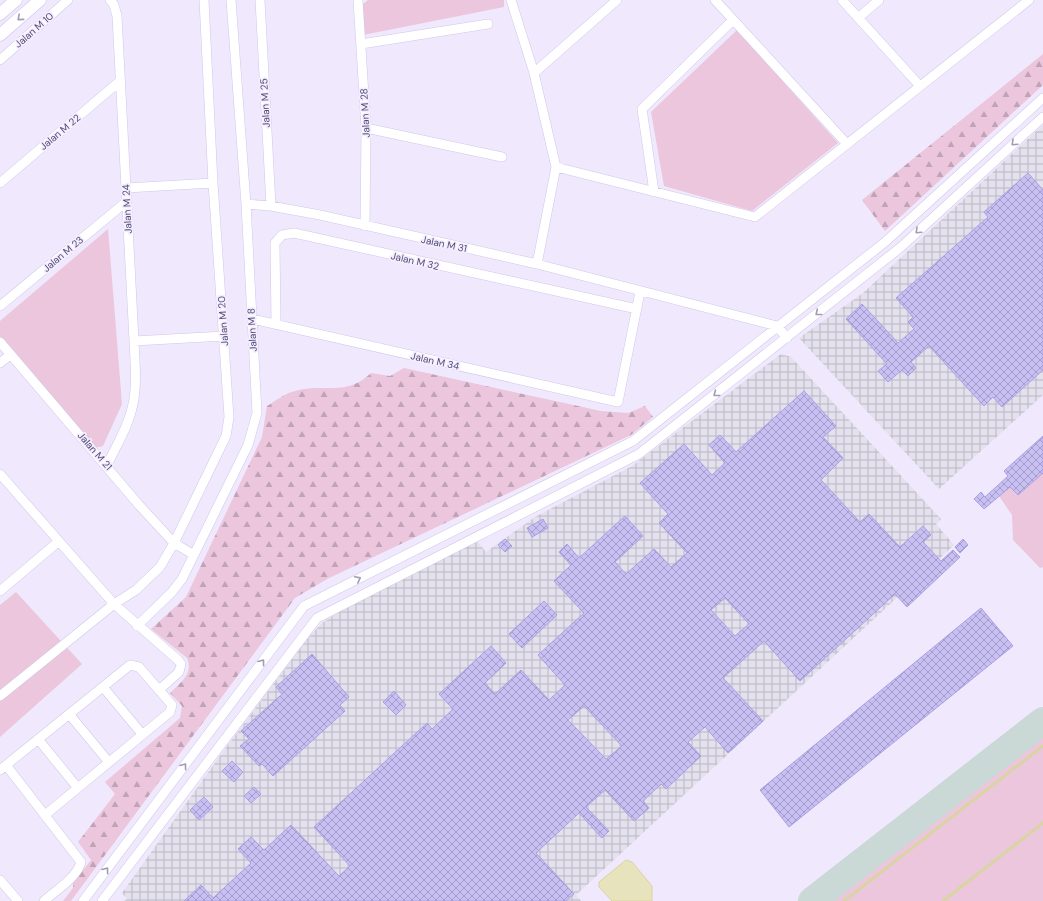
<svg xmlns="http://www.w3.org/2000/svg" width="1043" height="901" font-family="'DM Sans',sans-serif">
  <defs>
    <pattern id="industrial-grid" width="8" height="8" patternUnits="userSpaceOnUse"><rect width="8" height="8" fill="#e4e1ed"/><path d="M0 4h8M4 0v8" fill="none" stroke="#bbb8c5"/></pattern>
    <pattern id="forest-firs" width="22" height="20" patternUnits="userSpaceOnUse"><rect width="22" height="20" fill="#ebc6dd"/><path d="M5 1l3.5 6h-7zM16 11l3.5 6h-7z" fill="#c1a3b8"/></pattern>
    <pattern id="building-cross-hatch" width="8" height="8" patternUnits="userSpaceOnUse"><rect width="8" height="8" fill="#c8bff2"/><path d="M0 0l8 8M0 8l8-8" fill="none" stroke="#a59dc9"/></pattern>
  </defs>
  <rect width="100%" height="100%" fill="#f0e8fd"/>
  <!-- industrial -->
  <path fill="url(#industrial-grid)" d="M 1043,125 L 1043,395 L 939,489 L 799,338 L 863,293 Z
    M 781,354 L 791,357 L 941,519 L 936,524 L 954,545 L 576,895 L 581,901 L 124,901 L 127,899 L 122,893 L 222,753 L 308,638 L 322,623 L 348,606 L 477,541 L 486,552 L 535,517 L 632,466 Z"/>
  <!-- green -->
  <path fill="#ebc6dd" d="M 368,0 L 504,0 L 504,7 L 363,35 L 362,5 Z
    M 737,30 L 838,143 L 752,211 L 664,186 L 651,112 Z
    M 108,229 L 122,404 L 103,446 L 95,448 L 0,337 L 0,321 Z
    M 1043,473 L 1043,567 L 1040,568 L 1013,540 L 1012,515 L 999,496 L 1010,487 L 1018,495 Z
    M 16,592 L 82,664 L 0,737 L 0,605 Z
    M 1043,727 L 1043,901 L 819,901 Z"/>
  <!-- forest -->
  <path fill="url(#forest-firs)" d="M 1043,54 L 1043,85 L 885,231 L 862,200 Z
    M 404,368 L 601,411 L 628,413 L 645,406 L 653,417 L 631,435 L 327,579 L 295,598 L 71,901 L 63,901 L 73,888 L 73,883 L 91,860 L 78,842 L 115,794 L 105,782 L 180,718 L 182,706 L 170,693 C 180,683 194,674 187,658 L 151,629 L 186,597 L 262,437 L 267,406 C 276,401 285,393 295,391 C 324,383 346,397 371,373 L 390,376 Z"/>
  <!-- water -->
  <path fill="#e7e3bc" stroke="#d9d4a2" d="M 626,860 L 632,862 L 652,886 L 652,901 L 612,901 L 599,887 L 599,882 Z"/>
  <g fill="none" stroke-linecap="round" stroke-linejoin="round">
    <!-- stream -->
    <path stroke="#d9d4a2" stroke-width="3" d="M 844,901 L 1043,746
      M 943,901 L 1043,823"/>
    <!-- taxiway -->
    <path stroke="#cad8d6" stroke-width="28" d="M 812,901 L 1043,721"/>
  </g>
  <!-- building -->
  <path fill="url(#building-cross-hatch)" stroke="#aaa0e5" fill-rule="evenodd" d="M 1028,173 L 1043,190 L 1043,370 L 1002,407 L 993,397 L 984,406 L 929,346 L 911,362 L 916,368 L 908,376 L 902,370 L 888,382 L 878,371 L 887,364 L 846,319 L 862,304 L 898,343 L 914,329 L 908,322 L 913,317 L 896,298 L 988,217 L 984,212 Z
    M 804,391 L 836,426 L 823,437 L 843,458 L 821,480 L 860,522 L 869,514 L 900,547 L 923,526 L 931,535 L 923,542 L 941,561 L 953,550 L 960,557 L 907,607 L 895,594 L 800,681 L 764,641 L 723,678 L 763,721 L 728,753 L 705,727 L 688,742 L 701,756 L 666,789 L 661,784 L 643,801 L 649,808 L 634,821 L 605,790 L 586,807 L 609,831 L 602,838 L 579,813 L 536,853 L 574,894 L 566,901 L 184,901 L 201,885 L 213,898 L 251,863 L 238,849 L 251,837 L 264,850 L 291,825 L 339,876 L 350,866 L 314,827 L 427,723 L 432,729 L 453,709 L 439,694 L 491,646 L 506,663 L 485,683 L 495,694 L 521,670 L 549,700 L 565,685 L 538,655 L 584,613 L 554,581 L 571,565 L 559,552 L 567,544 L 579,558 L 625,516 L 643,536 L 615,562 L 626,574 L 654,549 L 671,567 L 687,553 L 659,523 L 668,514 L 640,483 L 684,444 L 712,475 L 725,463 L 709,445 L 720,435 L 736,452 ZM 725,598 L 749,624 L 735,636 L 711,610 ZM 584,706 L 622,746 L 606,759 L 568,720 Z
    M 1043,436 L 1043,473 L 1018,495 L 1010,487 L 984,509 L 974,499 L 981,492 L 985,497 L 1008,476 L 1004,471 Z
    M 543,519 L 548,528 L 532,537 L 527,528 Z
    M 505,539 L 512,546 L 505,552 L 498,545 Z
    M 963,539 L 968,545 L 960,553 L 955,547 Z
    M 544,601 L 557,615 L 522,648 L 509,634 Z
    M 981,608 L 1013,646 L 789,827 L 760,790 Z
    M 312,654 L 349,697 L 340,705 L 345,711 L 273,776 L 262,764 L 259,766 L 240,746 L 249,739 L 241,731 L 282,694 L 276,687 Z
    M 394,691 L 406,705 L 396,715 L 383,702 Z
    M 232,761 L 243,772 L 234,782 L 222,771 Z
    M 254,787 L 261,794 L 251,803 L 244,796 Z
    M 204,797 L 213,807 L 199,820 L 190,810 Z"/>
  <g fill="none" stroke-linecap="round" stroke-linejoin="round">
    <defs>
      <path id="street" d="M 260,0 L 271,206
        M 358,0 L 366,128 L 365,226
        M 511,0 L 534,73 L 556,167 L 537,264
        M 715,0 L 847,144
        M 842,0 L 920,86
        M 858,18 L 879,0
        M 361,44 L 488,24
        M 0,60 L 68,0
        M 534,73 L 617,0
        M 366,128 L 502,157
        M 556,167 L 755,217 L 1029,0
        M 0,183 L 120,81
        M 126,188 L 213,183
        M 654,192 L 642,109 L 733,20
        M 246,204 L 271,206 L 320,215 L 537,264 L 777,326 L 787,338
        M 0,306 L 126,202
        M 252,319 L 618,402 L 640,292
        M 276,324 L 275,243 L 282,235 L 294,233 L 637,309
        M 134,341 L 224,336
        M 0,342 L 139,505 L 174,543 L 194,555
        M 0,363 L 10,355
        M 107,465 C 115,448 126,431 131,412 C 138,389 135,365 134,341 L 117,16 L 114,5 L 110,0
        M 0,474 L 114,604 L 178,660 L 181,664 L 179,672 L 159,690
        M 0,591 L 58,542
        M 137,626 L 172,592 L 182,579 L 248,445 L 257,413 L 246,204 L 231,0
        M 103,687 L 142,734
        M 0,696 L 114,604 L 136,590 L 160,567 L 174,543 L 226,436 L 229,417 L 213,183 L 204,0
        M 69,714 L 108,761
        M 38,739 L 77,787
        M 6,765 L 81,862 C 76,879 56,890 44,901
        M 0,770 L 130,665 L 139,667 L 172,705 L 170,712 L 45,815
        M 0,880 L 18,901
        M 83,901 L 304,606 L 633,441 L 885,242 L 1043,98
        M 102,901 L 317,618 L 639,454 L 901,247 L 1043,117"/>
      <path id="secondary" d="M 0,14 L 16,0
        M 0,35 L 40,0"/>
    </defs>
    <!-- street casing -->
    <use href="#street" stroke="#cfc8e7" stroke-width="10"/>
    <!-- secondary casing -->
    <use href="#secondary" stroke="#ccc3e9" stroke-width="13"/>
    <!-- street -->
    <use href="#street" stroke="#fff" stroke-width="9"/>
    <!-- secondary -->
    <use href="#secondary" stroke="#fff" stroke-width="12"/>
  </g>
  <!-- one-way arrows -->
  <defs><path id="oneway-chevron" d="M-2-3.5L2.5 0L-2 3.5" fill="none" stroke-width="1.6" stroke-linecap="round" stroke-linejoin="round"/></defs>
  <g stroke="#9f9cb4">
    <use href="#oneway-chevron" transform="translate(20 18) rotate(139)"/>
    <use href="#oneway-chevron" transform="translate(1014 143) rotate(137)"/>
    <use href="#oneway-chevron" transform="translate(918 231) rotate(137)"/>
    <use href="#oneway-chevron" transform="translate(818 313) rotate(141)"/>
    <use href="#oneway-chevron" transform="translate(716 394) rotate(142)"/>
    <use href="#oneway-chevron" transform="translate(358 579) rotate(-27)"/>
    <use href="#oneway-chevron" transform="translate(262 662) rotate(-53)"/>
    <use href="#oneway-chevron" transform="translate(184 766) rotate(-53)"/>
    <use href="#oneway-chevron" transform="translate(106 870) rotate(-53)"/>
  </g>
  <g text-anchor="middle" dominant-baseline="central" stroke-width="3.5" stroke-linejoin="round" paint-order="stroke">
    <!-- street labels -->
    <g font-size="10" fill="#514b77" stroke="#f5eeff">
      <text transform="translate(34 30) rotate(-41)">Jalan M 10</text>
      <text transform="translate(265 103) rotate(-93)">Jalan M 25</text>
      <text transform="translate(365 113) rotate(-93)">Jalan M 28</text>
      <text transform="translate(60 132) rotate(-40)">Jalan M 22</text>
      <text transform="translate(127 209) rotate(-93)">Jalan M 24</text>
      <text transform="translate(444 244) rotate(12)">Jalan M 31</text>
      <text transform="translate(63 254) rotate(-40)">Jalan M 23</text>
      <text transform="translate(415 261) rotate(13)">Jalan M 32</text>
      <text transform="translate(223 321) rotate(-94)">Jalan M 20</text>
      <text transform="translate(252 330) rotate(-93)">Jalan M 8</text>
      <text transform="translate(435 361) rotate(13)">Jalan M 34</text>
      <text transform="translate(95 451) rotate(49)">Jalan M 21</text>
    </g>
  </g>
</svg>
